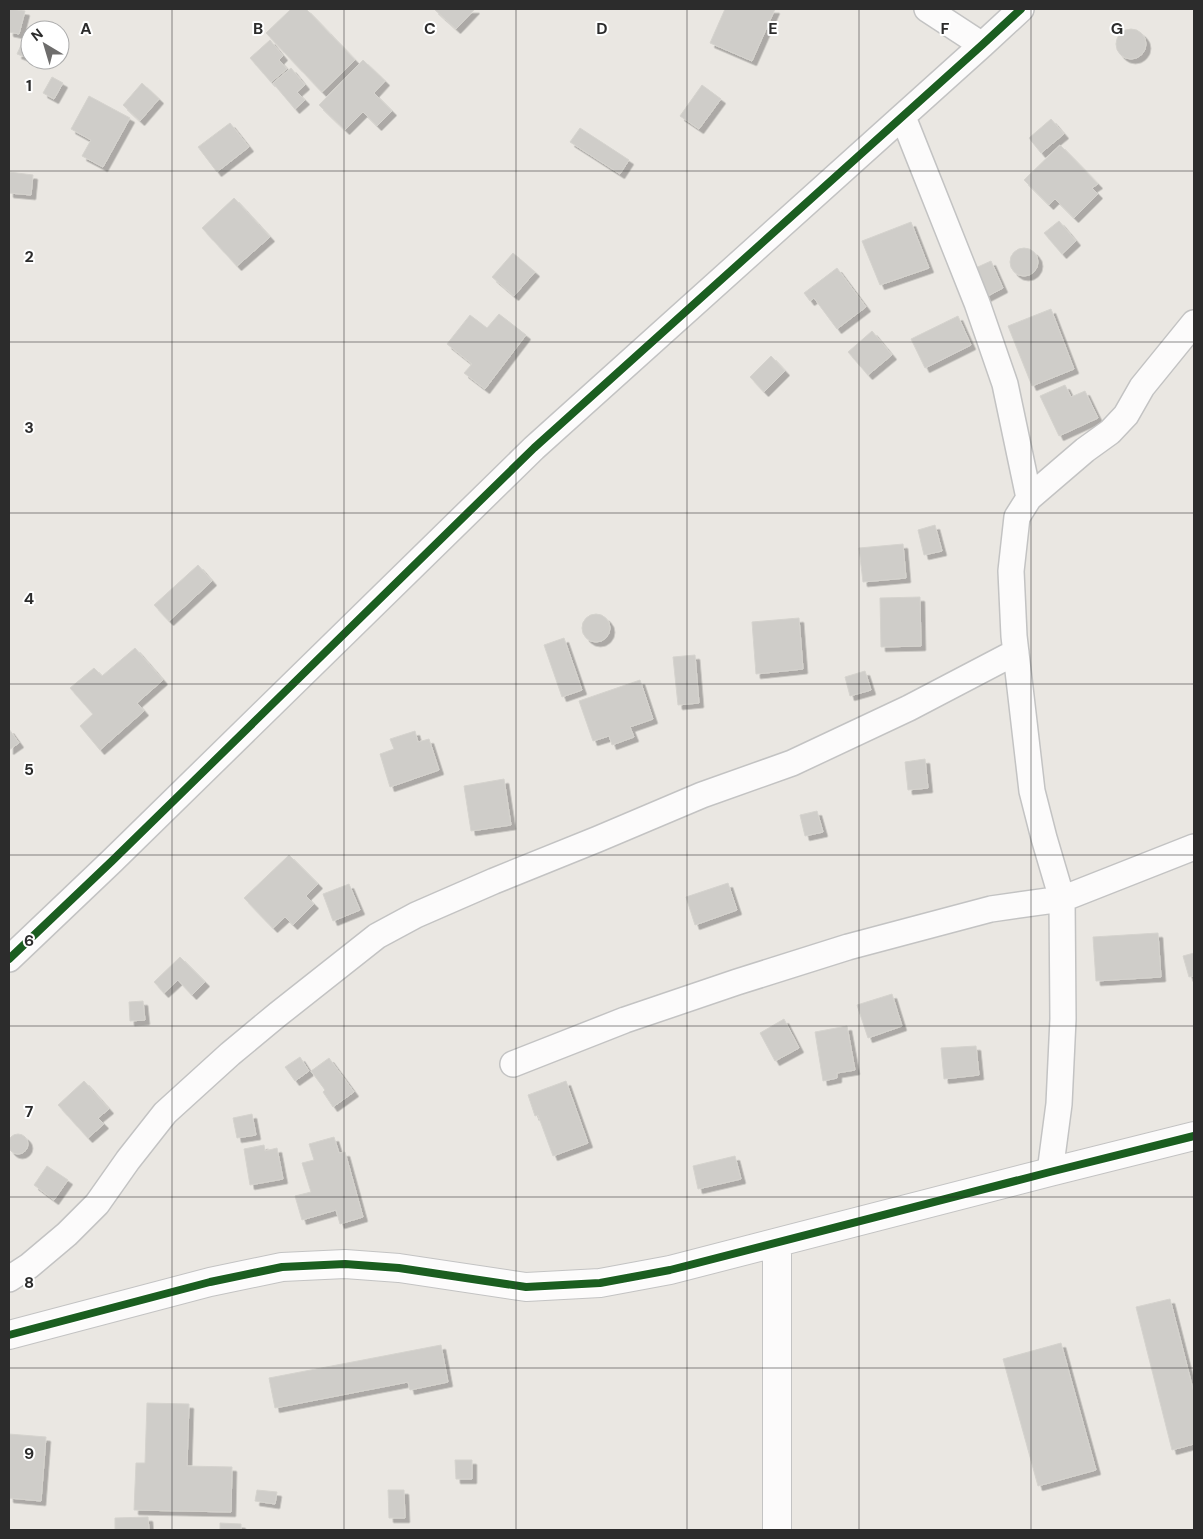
<svg xmlns="http://www.w3.org/2000/svg" width="1203" height="1539" font-family="'DM Sans',sans-serif">
  <defs>
    <filter id="shadow"><feDropShadow dx="4.5" dy="4.5" stdDeviation="0" flood-color="#0004"/></filter>
  </defs>
  <rect width="100%" height="100%" fill="#eae7e2"/>
  <!-- building -->
  <path fill="#cfcdc9" stroke="#d5d3ce" filter="url(#shadow)" d="M 9,9 L 25,11 L 19,34 L 9,32 Z
    M 291,9 L 306,9 L 355,60 L 322,92 L 266,33 Z
    M 434,9 L 475,9 L 456,29 Z
    M 725,9 L 775,9 L 752,61 L 710,43 Z
    M1116 44a15 15 0 1 1 30 0a15 15 0 1 1-30 0Z
    M 27,32 L 30,33 L 30,59 L 17,54 Z
    M 270,40 L 283,56 L 279,60 L 287,69 L 271,82 L 250,58 Z
    M 363,60 L 385,81 L 374,93 L 392,111 L 377,126 L 363,112 L 345,130 L 319,105 Z
    M 291,68 L 305,85 L 297,92 L 305,100 L 295,109 L 273,83 Z
    M 52,77 L 63,83 L 54,99 L 43,93 Z
    M 142,83 L 159,99 L 140,121 L 123,105 Z
    M 702,85 L 721,99 L 699,129 L 680,116 Z
    M 89,96 L 130,118 L 103,167 L 82,156 L 91,140 L 71,129 Z
    M 1051,119 L 1064,134 L 1041,153 L 1029,138 Z
    M 230,123 L 249,147 L 217,172 L 198,147 Z
    M 580,128 L 629,160 L 620,174 L 570,142 Z
    M 1060,145 L 1098,184 L 1092,188 L 1098,194 L 1074,218 L 1055,199 L 1049,205 L 1024,180 Z
    M 9,172 L 33,175 L 31,195 L 9,193 Z
    M 234,198 L 270,237 L 237,266 L 202,228 Z
    M 1059,221 L 1076,241 L 1062,254 L 1044,233 Z
    M 911,222 L 929,268 L 880,285 L 862,241 Z
    M1010 262a14 14 0 1 1 28 0a14 14 0 1 1-28 0Z
    M 513,253 L 535,272 L 514,296 L 492,277 Z
    M 991,261 L 1003,288 L 984,298 L 971,270 Z
    M 837,268 L 866,307 L 837,329 L 814,298 L 810,301 L 804,293 Z
    M 1051,309 L 1074,369 L 1032,386 L 1008,326 Z
    M 499,314 L 526,335 L 485,389 L 464,373 L 472,364 L 447,344 L 470,315 L 487,328 Z
    M 958,316 L 971,345 L 925,368 L 911,339 Z
    M 872,331 L 892,355 L 868,375 L 848,352 Z
    M 771,356 L 785,371 L 764,392 L 750,377 Z
    M 1065,385 L 1071,397 L 1085,391 L 1098,418 L 1059,436 L 1040,396 Z
    M 935,525 L 942,551 L 924,555 L 918,530 Z
    M 903,544 L 906,578 L 863,582 L 859,548 Z
    M 198,565 L 212,581 L 169,621 L 154,605 Z
    M 920,597 L 921,646 L 881,647 L 880,598 Z
    M582 628a14 14 0 1 1 28 0a14 14 0 1 1-28 0Z
    M 799,618 L 803,669 L 756,674 L 752,622 Z
    M 564,638 L 582,690 L 562,697 L 544,645 Z
    M 135,648 L 163,680 L 137,703 L 144,711 L 100,750 L 80,726 L 93,714 L 70,688 L 94,668 L 102,676 Z
    M 695,655 L 699,703 L 678,705 L 673,657 Z
    M 865,671 L 871,690 L 850,696 L 845,677 Z
    M 640,680 L 653,719 L 630,727 L 634,737 L 612,745 L 609,736 L 593,741 L 579,701 Z
    M 9,729 L 19,743 L 9,750 Z
    M 415,731 L 418,742 L 429,739 L 439,770 L 390,787 L 380,754 L 394,749 L 390,739 Z
    M 925,759 L 928,788 L 908,790 L 905,762 Z
    M 504,779 L 511,825 L 471,831 L 464,786 Z
    M 817,811 L 823,832 L 805,836 L 800,815 Z
    M 289,855 L 318,884 L 306,896 L 314,904 L 293,925 L 285,917 L 273,928 L 244,898 Z
    M 728,883 L 737,910 L 695,925 L 686,897 Z
    M 349,884 L 360,910 L 333,921 L 323,894 Z
    M 1158,933 L 1161,977 L 1096,981 L 1093,937 Z
    M 1194,953 L 1194,976 L 1189,977 L 1183,956 Z
    M 180,957 L 205,982 L 192,995 L 178,980 L 164,993 L 154,982 Z
    M 892,994 L 902,1026 L 868,1038 L 857,1005 Z
    M 143,1001 L 145,1020 L 130,1021 L 129,1002 Z
    M 784,1019 L 799,1048 L 775,1061 L 760,1033 Z
    M 847,1026 L 855,1070 L 837,1073 L 837,1078 L 823,1081 L 815,1032 Z
    M 976,1046 L 979,1075 L 944,1079 L 941,1048 Z
    M 300,1057 L 309,1071 L 295,1081 L 285,1067 Z
    M 329,1058 L 354,1092 L 333,1107 L 323,1092 L 325,1090 L 311,1071 Z
    M 84,1081 L 109,1109 L 98,1118 L 104,1124 L 88,1138 L 58,1105 Z
    M 566,1081 L 588,1143 L 553,1156 L 538,1115 L 535,1116 L 528,1095 Z
    M 252,1114 L 256,1135 L 237,1138 L 233,1118 Z
    M8 1144a10 10 0 1 1 20 0a10 10 0 1 1-20 0Z
    M 334,1137 L 339,1153 L 345,1152 L 363,1217 L 340,1224 L 336,1210 L 302,1220 L 295,1196 L 311,1192 L 302,1163 L 314,1160 L 309,1144 Z
    M 264,1145 L 265,1151 L 277,1148 L 283,1179 L 250,1185 L 244,1149 Z
    M 735,1156 L 741,1179 L 698,1189 L 693,1166 Z
    M 47,1166 L 68,1180 L 54,1200 L 34,1185 Z
    M 1170,1299 L 1194,1393 L 1194,1444 L 1172,1450 L 1136,1307 Z
    M 1061,1343 L 1096,1470 L 1038,1486 L 1003,1359 Z
    M 441,1345 L 448,1382 L 410,1390 L 408,1382 L 275,1408 L 269,1378 Z
    M 147,1403 L 189,1404 L 187,1466 L 232,1467 L 231,1512 L 134,1510 L 136,1463 L 145,1463 Z
    M 9,1434 L 46,1437 L 41,1501 L 9,1498 Z
    M 455,1460 L 472,1460 L 472,1479 L 456,1479 Z
    M 257,1490 L 277,1492 L 275,1504 L 255,1501 Z
    M 388,1490 L 404,1490 L 405,1518 L 389,1518 Z
    M 148,1517 L 149,1530 L 115,1530 L 115,1518 Z
    M 220,1523 L 241,1524 L 241,1530 L 220,1530 Z"/>
  <g fill="none" stroke-linecap="round" stroke-linejoin="round">
    <defs>
      <path id="street" d="M 927,9 L 982,45
        M 903,117 L 977,303 L 1005,384 L 1029,498
        M 9,959 L 112,861 L 534,448 L 982,45 L 1021,9
        M 513,1064 L 625,1020 L 737,982 L 848,947 L 991,909 L 1062,899 L 1194,847
        M 1050,1172 L 1059,1104 L 1063,1019 L 1062,899 L 1044,838 L 1032,791 L 1014,636 L 1011,571 L 1017,517 L 1029,498 L 1085,450 L 1110,432 L 1126,415 L 1142,387 L 1194,323
        M 9,1279 L 29,1266 L 67,1234 L 97,1204 L 128,1160 L 165,1113 L 230,1054 L 277,1015 L 377,936 L 416,915 L 494,881 L 598,839 L 702,795 L 792,763 L 909,708 L 1016,652"/>
      <path id="secondary" d="M 9,1335 L 210,1282 L 282,1267 L 345,1264 L 399,1268 L 526,1287 L 600,1283 L 670,1270 L 1050,1172 L 1194,1136
        M 777,1530 L 777,1243"/>
    </defs>
    <!-- street casing -->
    <use href="#street" stroke="#c3c3c3" stroke-width="28"/>
    <!-- secondary casing -->
    <use href="#secondary" stroke="#c3c3c3" stroke-width="30"/>
    <!-- street -->
    <use href="#street" stroke="#fcfbfb" stroke-width="25"/>
    <!-- secondary -->
    <use href="#secondary" stroke="#fcfbfb" stroke-width="28"/>
    <defs>
      <path id="cycleway" d="M 9,959 L 112,861 L 534,448 L 982,45 L 1021,9
        M 9,1335 L 210,1282 L 282,1267 L 345,1264 L 399,1268 L 526,1287 L 600,1283 L 670,1270 L 1050,1172 L 1194,1136"/>
    </defs>
    <!-- cycleway casing -->
    <use href="#cycleway" stroke="#fff" stroke-width="11"/>
    <!-- cycleway -->
    <use href="#cycleway" stroke="#1b5e20" stroke-width="8"/>
  </g>
  <!-- grid -->
  <path fill="none" stroke="#2c2c2c" stroke-width="1" stroke-opacity="0.55" d="M 172,9 L 172,1530M 344,9 L 344,1530M 516,9 L 516,1530M 687,9 L 687,1530M 859,9 L 859,1530M 1031,9 L 1031,1530M 9,171 L 1194,171M 9,342 L 1194,342M 9,513 L 1194,513M 9,684 L 1194,684M 9,855 L 1194,855M 9,1026 L 1194,1026M 9,1197 L 1194,1197M 9,1368 L 1194,1368"/>
  <g font-size="16" text-anchor="middle" font-weight="bold" fill="#2c2c2c" stroke="#fff" stroke-width="4" stroke-linejoin="round" paint-order="stroke">
    <text x="86" y="34">A</text>
    <text x="258" y="34">B</text>
    <text x="430" y="34">C</text>
    <text x="602" y="34">D</text>
    <text x="773" y="34">E</text>
    <text x="945" y="34">F</text>
    <text x="1117" y="34">G</text>
    <text x="29" y="91">1</text>
    <text x="29" y="262">2</text>
    <text x="29" y="433">3</text>
    <text x="29" y="604">4</text>
    <text x="29" y="775">5</text>
    <text x="29" y="946">6</text>
    <text x="29" y="1117">7</text>
    <text x="29" y="1288">8</text>
    <text x="29" y="1459">9</text>
  </g>
  <!-- border -->
  <rect width="1203" height="1539" fill="none" stroke="#2c2c2c" stroke-width="20"/>
  <!-- north arrow -->
  <g transform="translate(45 45) rotate(322)"><circle r="24" fill="#ffffff" stroke="#ababab"/>
  <path d="M0-4L9 19L0 12L-9 19Z" fill="#6e6d6c"/>
  <text y="-8" font-size="14" font-weight="bold" text-anchor="middle" fill="#2c2c2c">N</text>
  </g>
</svg>
